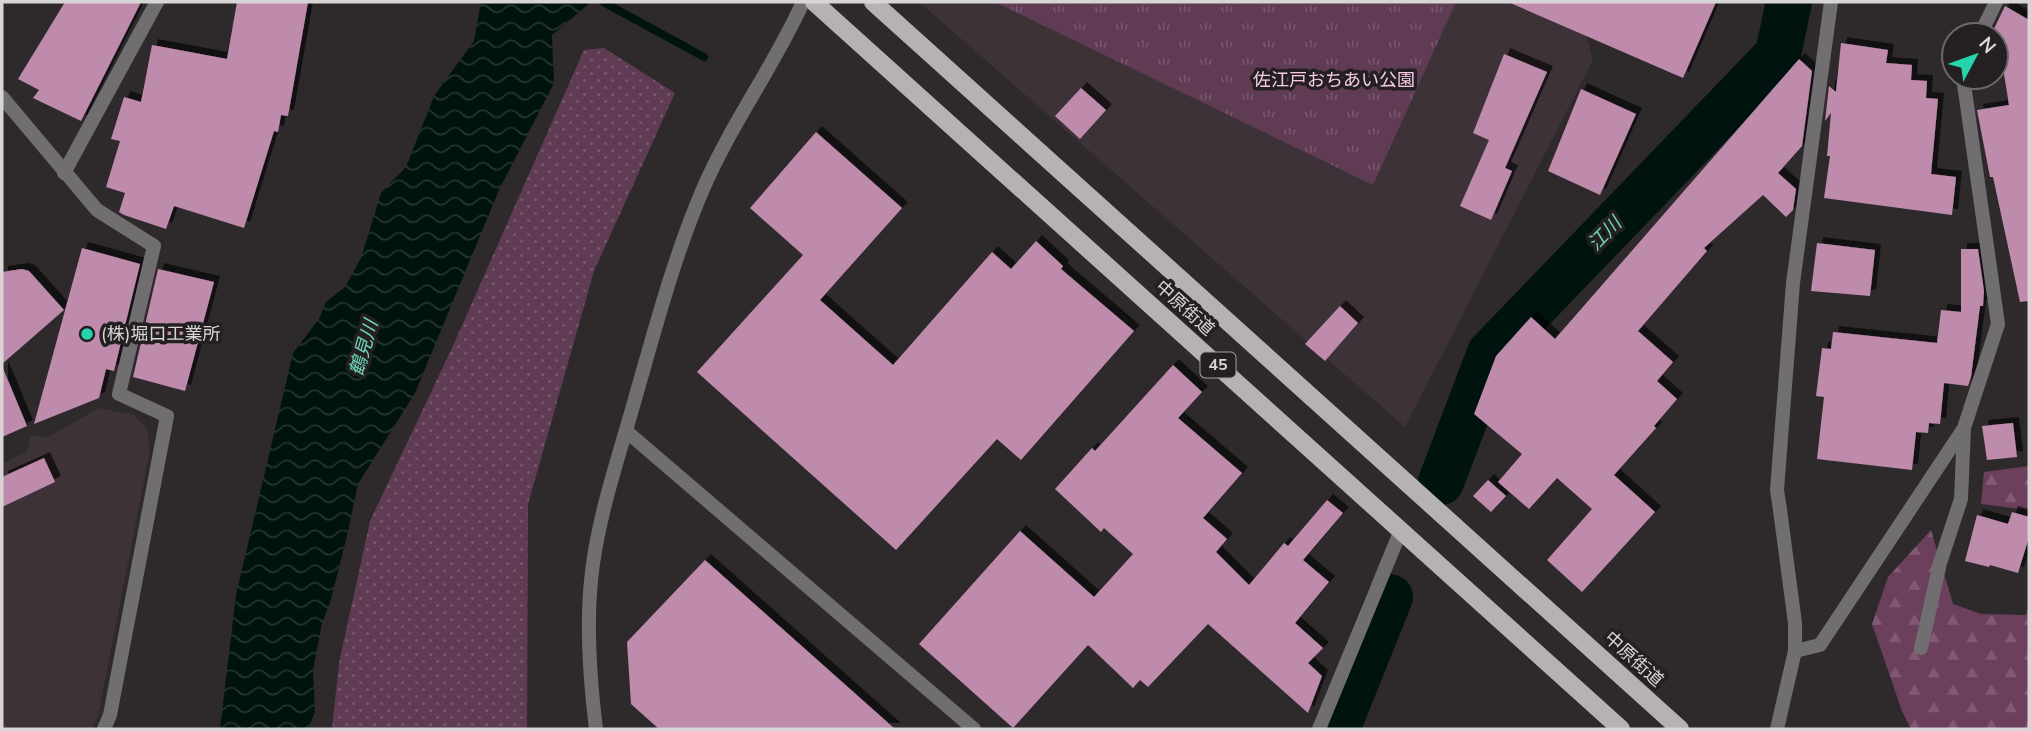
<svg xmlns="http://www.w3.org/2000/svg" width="2031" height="731" font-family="'Nunito Sans','Noto Sans JP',sans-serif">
  <defs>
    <pattern id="grass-dots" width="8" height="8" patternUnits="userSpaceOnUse" patternTransform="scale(1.75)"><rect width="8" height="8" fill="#603b54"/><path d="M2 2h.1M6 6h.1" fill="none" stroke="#76566c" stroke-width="1.8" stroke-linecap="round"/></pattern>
    <pattern id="forest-firs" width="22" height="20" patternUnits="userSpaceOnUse" patternTransform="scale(1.75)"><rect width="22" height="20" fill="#6c3f5d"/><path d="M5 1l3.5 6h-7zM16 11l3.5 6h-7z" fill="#805a74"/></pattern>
    <pattern id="park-tufts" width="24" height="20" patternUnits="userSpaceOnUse" patternTransform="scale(1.75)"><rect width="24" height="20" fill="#603b54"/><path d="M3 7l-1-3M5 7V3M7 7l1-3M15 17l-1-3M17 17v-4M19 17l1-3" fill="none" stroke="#76566c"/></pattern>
    <pattern id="water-waves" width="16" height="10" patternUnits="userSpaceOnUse" patternTransform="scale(1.75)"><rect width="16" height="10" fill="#01130e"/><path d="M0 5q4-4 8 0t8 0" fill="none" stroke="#253430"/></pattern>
    <filter id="shadow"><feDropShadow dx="6" dy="-6" stdDeviation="0" flood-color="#0009"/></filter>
  </defs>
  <rect width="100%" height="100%" fill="#2e2a2c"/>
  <!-- built -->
  <path fill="#3c3238" d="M 919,2 L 1577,2 L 1593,60 L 1405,427 Z
    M 99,408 L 134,415 L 147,429 L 150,450 L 98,716 L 92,729 L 2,729 L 2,464 L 27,451 L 31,435 L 46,438 Z"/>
  <!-- grass -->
  <path fill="url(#grass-dots)" d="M 604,48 L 675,93 L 594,271 L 528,504 L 527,729 L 332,729 L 339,663 L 370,521 L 452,348 L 584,50 Z"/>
  <!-- forest -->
  <path fill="url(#forest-firs)" d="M 2029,466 L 2029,510 L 1981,504 L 1984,472 Z
    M 1931,530 L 1953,604 L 1981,614 L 2026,615 L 2029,606 L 2029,729 L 1911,729 L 1902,711 L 1872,624 L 1888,577 Z"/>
  <!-- park -->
  <path fill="url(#park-tufts)" d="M 995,2 L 1456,2 L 1373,185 Z"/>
  <!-- water -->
  <path fill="url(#water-waves)" d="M 481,2 L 591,2 L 552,35 L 554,83 L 499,190 L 415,393 L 358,484 L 347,536 L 330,603 L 322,623 L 313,670 L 315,712 L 308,729 L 220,729 L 236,595 L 293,353 L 319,319 L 326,302 L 345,287 L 361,258 L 381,193 L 406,167 L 434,96 L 474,41 Z"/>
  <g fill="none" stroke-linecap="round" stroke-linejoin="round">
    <!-- stream -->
    <path stroke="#01130e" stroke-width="8" d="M 603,2 L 704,57"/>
    <!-- river -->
    <path stroke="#01130e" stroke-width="46" d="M 1441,482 L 1490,353 L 1778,54 L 1789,2
      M 1337,729 L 1390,597"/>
  </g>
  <!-- building -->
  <path fill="#be8bad" filter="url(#shadow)" d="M 65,2 L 141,2 L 81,121 L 33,98 L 39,90 L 18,79 Z
    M 237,2 L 308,2 L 288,116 L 281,115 L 278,132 L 274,131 L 244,228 L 174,206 L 166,229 L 124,215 L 119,212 L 125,193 L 106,187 L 120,141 L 111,139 L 124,97 L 141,102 L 152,45 L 227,59 Z
    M 1508,2 L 1716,2 L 1683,78 Z
    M 2005,6 L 2029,20 L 2029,301 L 2020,302 L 1993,177 L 1990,177 L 1977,110 L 2009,105 L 2004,74 L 1996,69 L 1996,35 L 1991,35 Z
    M 1841,43 L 1888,50 L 1886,63 L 1912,65 L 1911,80 L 1927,81 L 1926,98 L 1938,99 L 1931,174 L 1956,177 L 1952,215 L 1824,198 L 1830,156 L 1827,156 L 1831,113 L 1825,121 L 1829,86 L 1836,92 Z
    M 1504,54 L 1547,72 L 1505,168 L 1512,171 L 1491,220 L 1460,206 L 1489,140 L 1473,133 Z
    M 1799,59 L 1812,71 L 1802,146 L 1778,173 L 1796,189 L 1793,210 L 1786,217 L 1763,195 L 1704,248 L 1707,251 L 1638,331 L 1673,362 L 1657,381 L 1677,399 L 1654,426 L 1656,428 L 1614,475 L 1655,512 L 1582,592 L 1547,560 L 1592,509 L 1557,478 L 1529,509 L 1498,482 L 1522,454 L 1474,414 L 1496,356 L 1531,317 L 1555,339 Z
    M 1081,88 L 1106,110 L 1080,139 L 1055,116 Z
    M 1581,89 L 1636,114 L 1600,195 L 1548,171 Z
    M 816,132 L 902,208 L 820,300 L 893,365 L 992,252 L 1011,269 L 1036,241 L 1063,266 L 1061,269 L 1134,331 L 1021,460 L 997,439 L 896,550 L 697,372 L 803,255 L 750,208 Z
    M 1817,243 L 1875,250 L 1870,296 L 1811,291 Z
    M 82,248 L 140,264 L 114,371 L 106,369 L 99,398 L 34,424 Z
    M 1961,249 L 1978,249 L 1984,291 L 1983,306 L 1980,306 L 1971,377 L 1968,386 L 1944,383 L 1940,424 L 1929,423 L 1928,433 L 1916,432 L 1912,470 L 1817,459 L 1824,397 L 1816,396 L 1822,348 L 1831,349 L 1833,332 L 1937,343 L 1941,310 L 1961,312 Z
    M 22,269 L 29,271 L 64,310 L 2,364 L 2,272 Z
    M 158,269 L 214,282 L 185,391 L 133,377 Z
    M 1340,306 L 1358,323 L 1325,361 L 1305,344 Z
    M 1173,365 L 1202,392 L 1178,418 L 1242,473 L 1203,518 L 1227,539 L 1216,552 L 1249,585 L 1284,543 L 1288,546 L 1327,500 L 1343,513 L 1303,560 L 1329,582 L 1295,623 L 1323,648 L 1308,663 L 1322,676 L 1308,713 L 1208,624 L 1148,687 L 1140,680 L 1133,688 L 1088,645 L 1013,728 L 919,644 L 1020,531 L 1094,597 L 1133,554 L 1104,528 L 1101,532 L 1055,489 L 1092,448 L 1095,451 Z
    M 2,366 L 27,426 L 2,437 Z
    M 2013,423 L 2017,457 L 1987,460 L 1982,426 Z
    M 44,458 L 55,482 L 2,507 L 2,477 Z
    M 1488,480 L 1506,496 L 1491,512 L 1473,496 Z
    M 2012,512 L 2029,517 L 2029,537 L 2018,573 L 1990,565 L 1989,567 L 1965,561 L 1977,515 L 2008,524 Z
    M 705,560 L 895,729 L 659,729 L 631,704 L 627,642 Z"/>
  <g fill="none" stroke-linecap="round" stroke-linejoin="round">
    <!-- minor -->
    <path stroke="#706e70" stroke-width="14" d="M 157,2 L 148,18 L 64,173 Z
      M 1980,35 L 1996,2
      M 2,97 L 97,210 L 154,246 L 119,394 L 167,416 L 110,715 L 104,729
      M 626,431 L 974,729
      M 1780,510 L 1777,490 L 1793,283 L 1831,2
      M 1921,648 L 1940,563 L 1961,499 L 1964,428
      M 1795,651 L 1820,645 L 1964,428 L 1998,324 L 1963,77
      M 1319,729 L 1401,530"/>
    <!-- tertiary -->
    <path stroke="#706e70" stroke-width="14" d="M 596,729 C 590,680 586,630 591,581 C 596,524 617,462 633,406 C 654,333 673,259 703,189 C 731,124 774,66 803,2
      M 1777,729 L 1795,651 L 1795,623 L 1780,510"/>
    <!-- primary -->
    <path stroke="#b6b1b4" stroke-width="18" d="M 814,2 L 1621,729
      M 873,2 L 1680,729"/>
  </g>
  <!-- markers -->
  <circle fill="#26d5ae" stroke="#242022" stroke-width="2.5" cx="87" cy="334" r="7"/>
  <g text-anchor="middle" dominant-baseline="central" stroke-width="7" stroke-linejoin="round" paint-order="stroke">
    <!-- shield labels -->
    <rect fill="#242022" stroke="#a19fa0" stroke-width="2" x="1200.5" y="352.5" width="35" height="25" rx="5"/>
    <g font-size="16" font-weight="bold" fill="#d7d5d6">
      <text x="1218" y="365">45</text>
    </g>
    <!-- park labels -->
    <g font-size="18" fill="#f7c9e7" stroke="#242022">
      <text x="1334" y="80">佐江戸おちあい公園</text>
    </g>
    <!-- street labels -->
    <g font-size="18" fill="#d7d5d6" stroke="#242022">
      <text transform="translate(1185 308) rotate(42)">中原街道</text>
      <text transform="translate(1634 659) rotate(42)">中原街道</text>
    </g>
    <!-- poi labels -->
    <g font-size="18" fill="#d7d5d6" stroke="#242022" text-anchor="start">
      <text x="101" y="334">(株)堀口工業所</text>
    </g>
    <!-- water labels -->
    <g font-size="19" font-style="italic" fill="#6ed5b8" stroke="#242022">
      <text transform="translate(1605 234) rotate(-46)">江川</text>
      <text transform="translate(364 348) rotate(-74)">鶴見川</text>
    </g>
  </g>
  <!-- border -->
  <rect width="2031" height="731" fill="none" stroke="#d7d5d6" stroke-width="7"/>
  <!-- north arrow -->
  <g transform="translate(1975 56) rotate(49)"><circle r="33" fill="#242022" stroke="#6c686a" stroke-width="2"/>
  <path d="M0-5L12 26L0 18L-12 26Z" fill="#26d5ae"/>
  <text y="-10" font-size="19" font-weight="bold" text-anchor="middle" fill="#d7d5d6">N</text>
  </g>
</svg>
